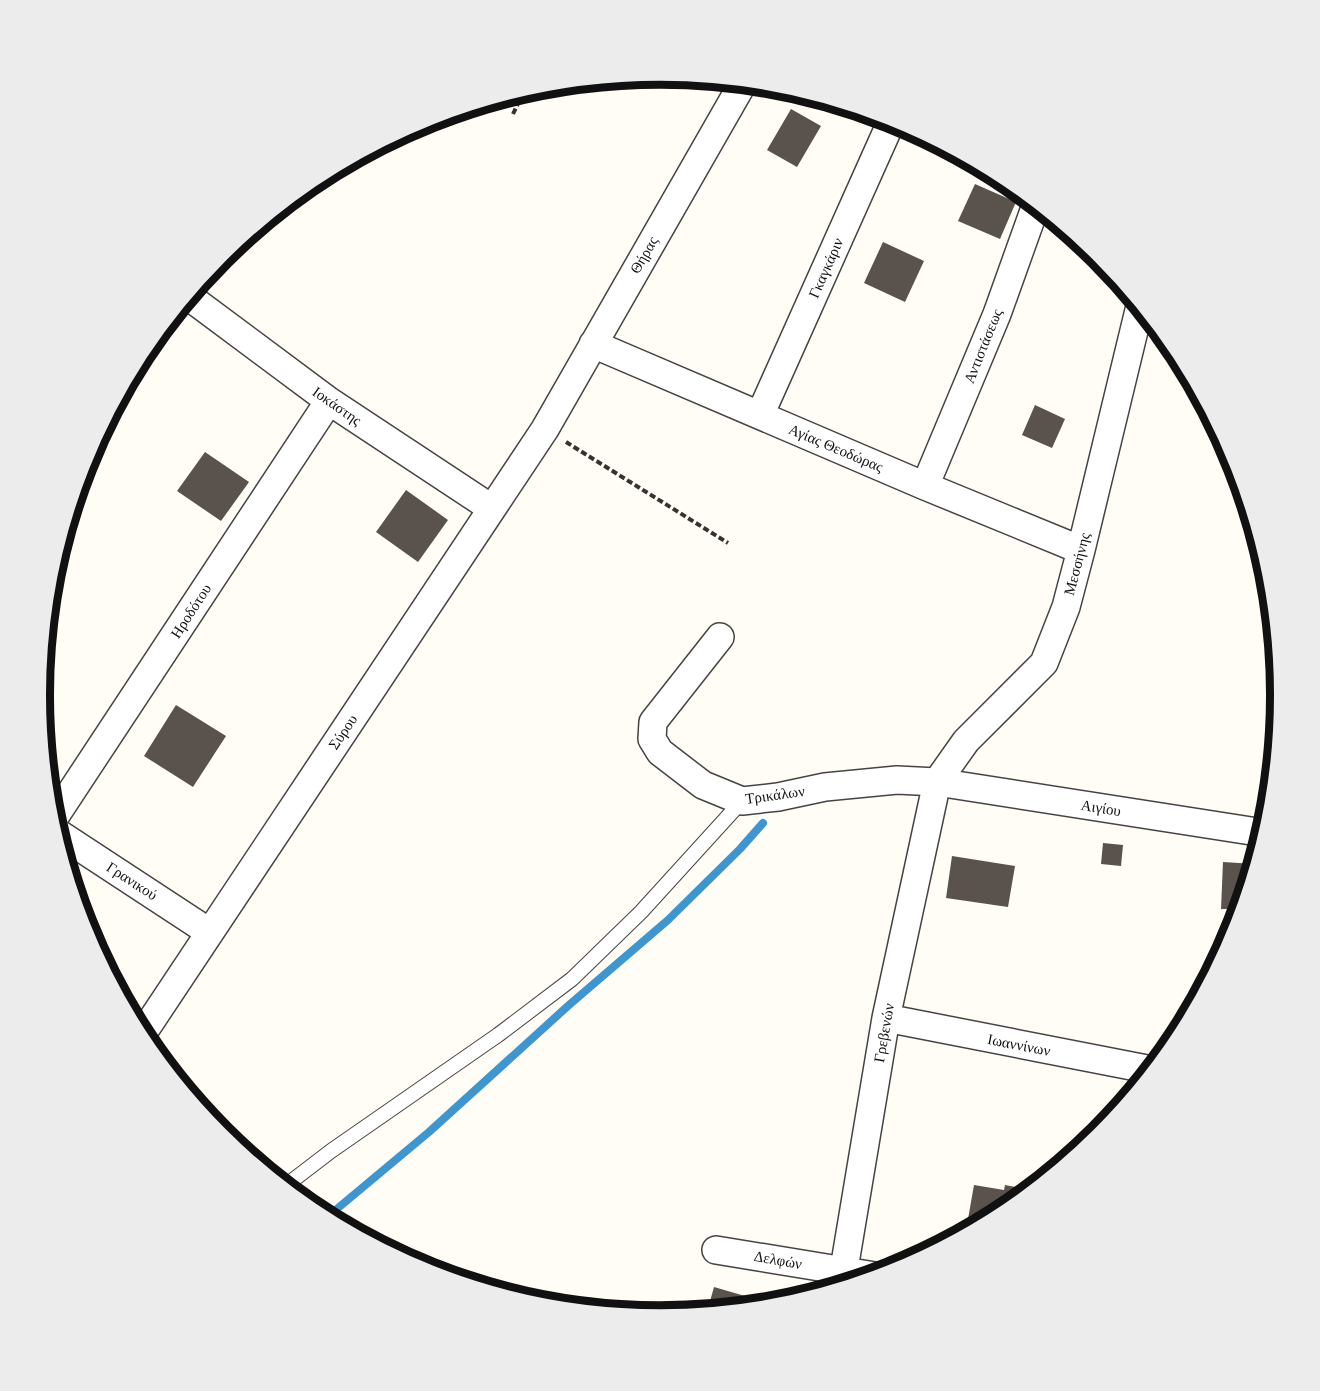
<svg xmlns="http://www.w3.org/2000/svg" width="1320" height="1391" font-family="'Times New Roman',serif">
  <rect width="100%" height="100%" fill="#fffdf5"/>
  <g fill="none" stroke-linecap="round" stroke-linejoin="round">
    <!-- stream -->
    <path stroke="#3f96cf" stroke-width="8" d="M 326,1218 L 429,1132 L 569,1005 L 668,920 L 740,849 L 763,823"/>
  </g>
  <!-- building -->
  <path fill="#5a524d" d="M 791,109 L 821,126 L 797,167 L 767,150 Z
    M 975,184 L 1016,202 L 1000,239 L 958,221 Z
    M 883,242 L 924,261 L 905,302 L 864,283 Z
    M 1035,405 L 1065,419 L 1052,448 L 1022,435 Z
    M 205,452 L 249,482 L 221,521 L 177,491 Z
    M 406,490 L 448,520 L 418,562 L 376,532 Z
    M 176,705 L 226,736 L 193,787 L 144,756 Z
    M 1266,739 L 1277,740 L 1273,781 L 1261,779 Z
    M 1103,843 L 1123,845 L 1121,866 L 1101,864 Z
    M 952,856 L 1015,866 L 1008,907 L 946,898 Z
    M 1223,862 L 1255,864 L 1241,909 L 1221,909 Z
    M 974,1185 L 1004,1190 L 1005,1185 L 1021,1188 L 1019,1200 L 1005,1212 L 972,1230 L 973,1220 L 968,1219 Z
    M 714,1287 L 745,1296 L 741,1309 L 707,1312 Z"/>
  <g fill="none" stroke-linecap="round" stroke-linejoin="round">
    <defs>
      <path id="service" d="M 284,1187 L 331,1151 L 498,1035 L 572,979 L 641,912 L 742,801"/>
      <path id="minor" d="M 188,296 L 329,401 L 491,508
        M 593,344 L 925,486 L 1081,550
        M 760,415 L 892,120
        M 925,486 L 997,314 L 1036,205
        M 720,637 L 653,722 L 652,739 L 660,752 L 703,785 L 742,801 L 778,797 L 825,787 L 897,780 L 937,782 L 1264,833
        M 52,821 L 329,401
        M 55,831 L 209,932
        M 886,1018 L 1152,1070
        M 141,1036 L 545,429 L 743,83
        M 716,1250 L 875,1276
        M 841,1287 L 886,1018 L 937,782 L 966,741 L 1044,663 L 1066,607 L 1081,550 L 1140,306"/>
    </defs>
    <!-- service casing -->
    <use href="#service" stroke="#444" stroke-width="16"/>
    <!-- minor casing -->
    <use href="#minor" stroke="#444" stroke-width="30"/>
    <!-- path -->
    <path stroke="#333" stroke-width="4" stroke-dasharray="6 3" stroke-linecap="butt" d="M 513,114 L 524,91
      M 566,442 L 728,543"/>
    <!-- service -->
    <use href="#service" stroke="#fff" stroke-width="14"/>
    <!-- minor -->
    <use href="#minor" stroke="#fff" stroke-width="27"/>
  </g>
  <g text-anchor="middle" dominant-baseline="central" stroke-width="6" stroke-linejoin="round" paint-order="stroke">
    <!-- street labels -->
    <g font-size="15" fill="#111" stroke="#fff">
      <text transform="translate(644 255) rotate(-60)">Θήρας</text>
      <text transform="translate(826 268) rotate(-66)">Γκαγκάριν</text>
      <text transform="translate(983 346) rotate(-68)">Αντιστάσεως</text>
      <text transform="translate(337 406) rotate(35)">Ιοκάστης</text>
      <text transform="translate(836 448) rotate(23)">Αγίας Θεοδώρας</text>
      <text transform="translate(1077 564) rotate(-75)">Μεσσήνης</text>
      <text transform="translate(191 611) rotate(-57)">Ηροδότου</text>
      <text transform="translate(343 732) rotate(-56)">Σύρου</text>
      <text transform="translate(775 795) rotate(-8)">Τρικάλων</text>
      <text transform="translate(1101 808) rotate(9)">Αιγίου</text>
      <text transform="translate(132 881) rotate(33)">Γρανικού</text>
      <text transform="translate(884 1033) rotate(-80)">Γρεβενών</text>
      <text transform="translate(1019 1045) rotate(11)">Ιωαννίνων</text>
      <text transform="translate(778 1260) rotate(10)">Δελφών</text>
    </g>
  </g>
  <!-- crop -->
  <path d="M0 0H1320V1391H0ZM50 695a610 610 0 1 1 1220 0a610 610 0 1 1-1220 0Z" fill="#ececec" fill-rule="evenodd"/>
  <path fill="none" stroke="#111" stroke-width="8" d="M50 695a610 610 0 1 1 1220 0a610 610 0 1 1-1220 0Z"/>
</svg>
